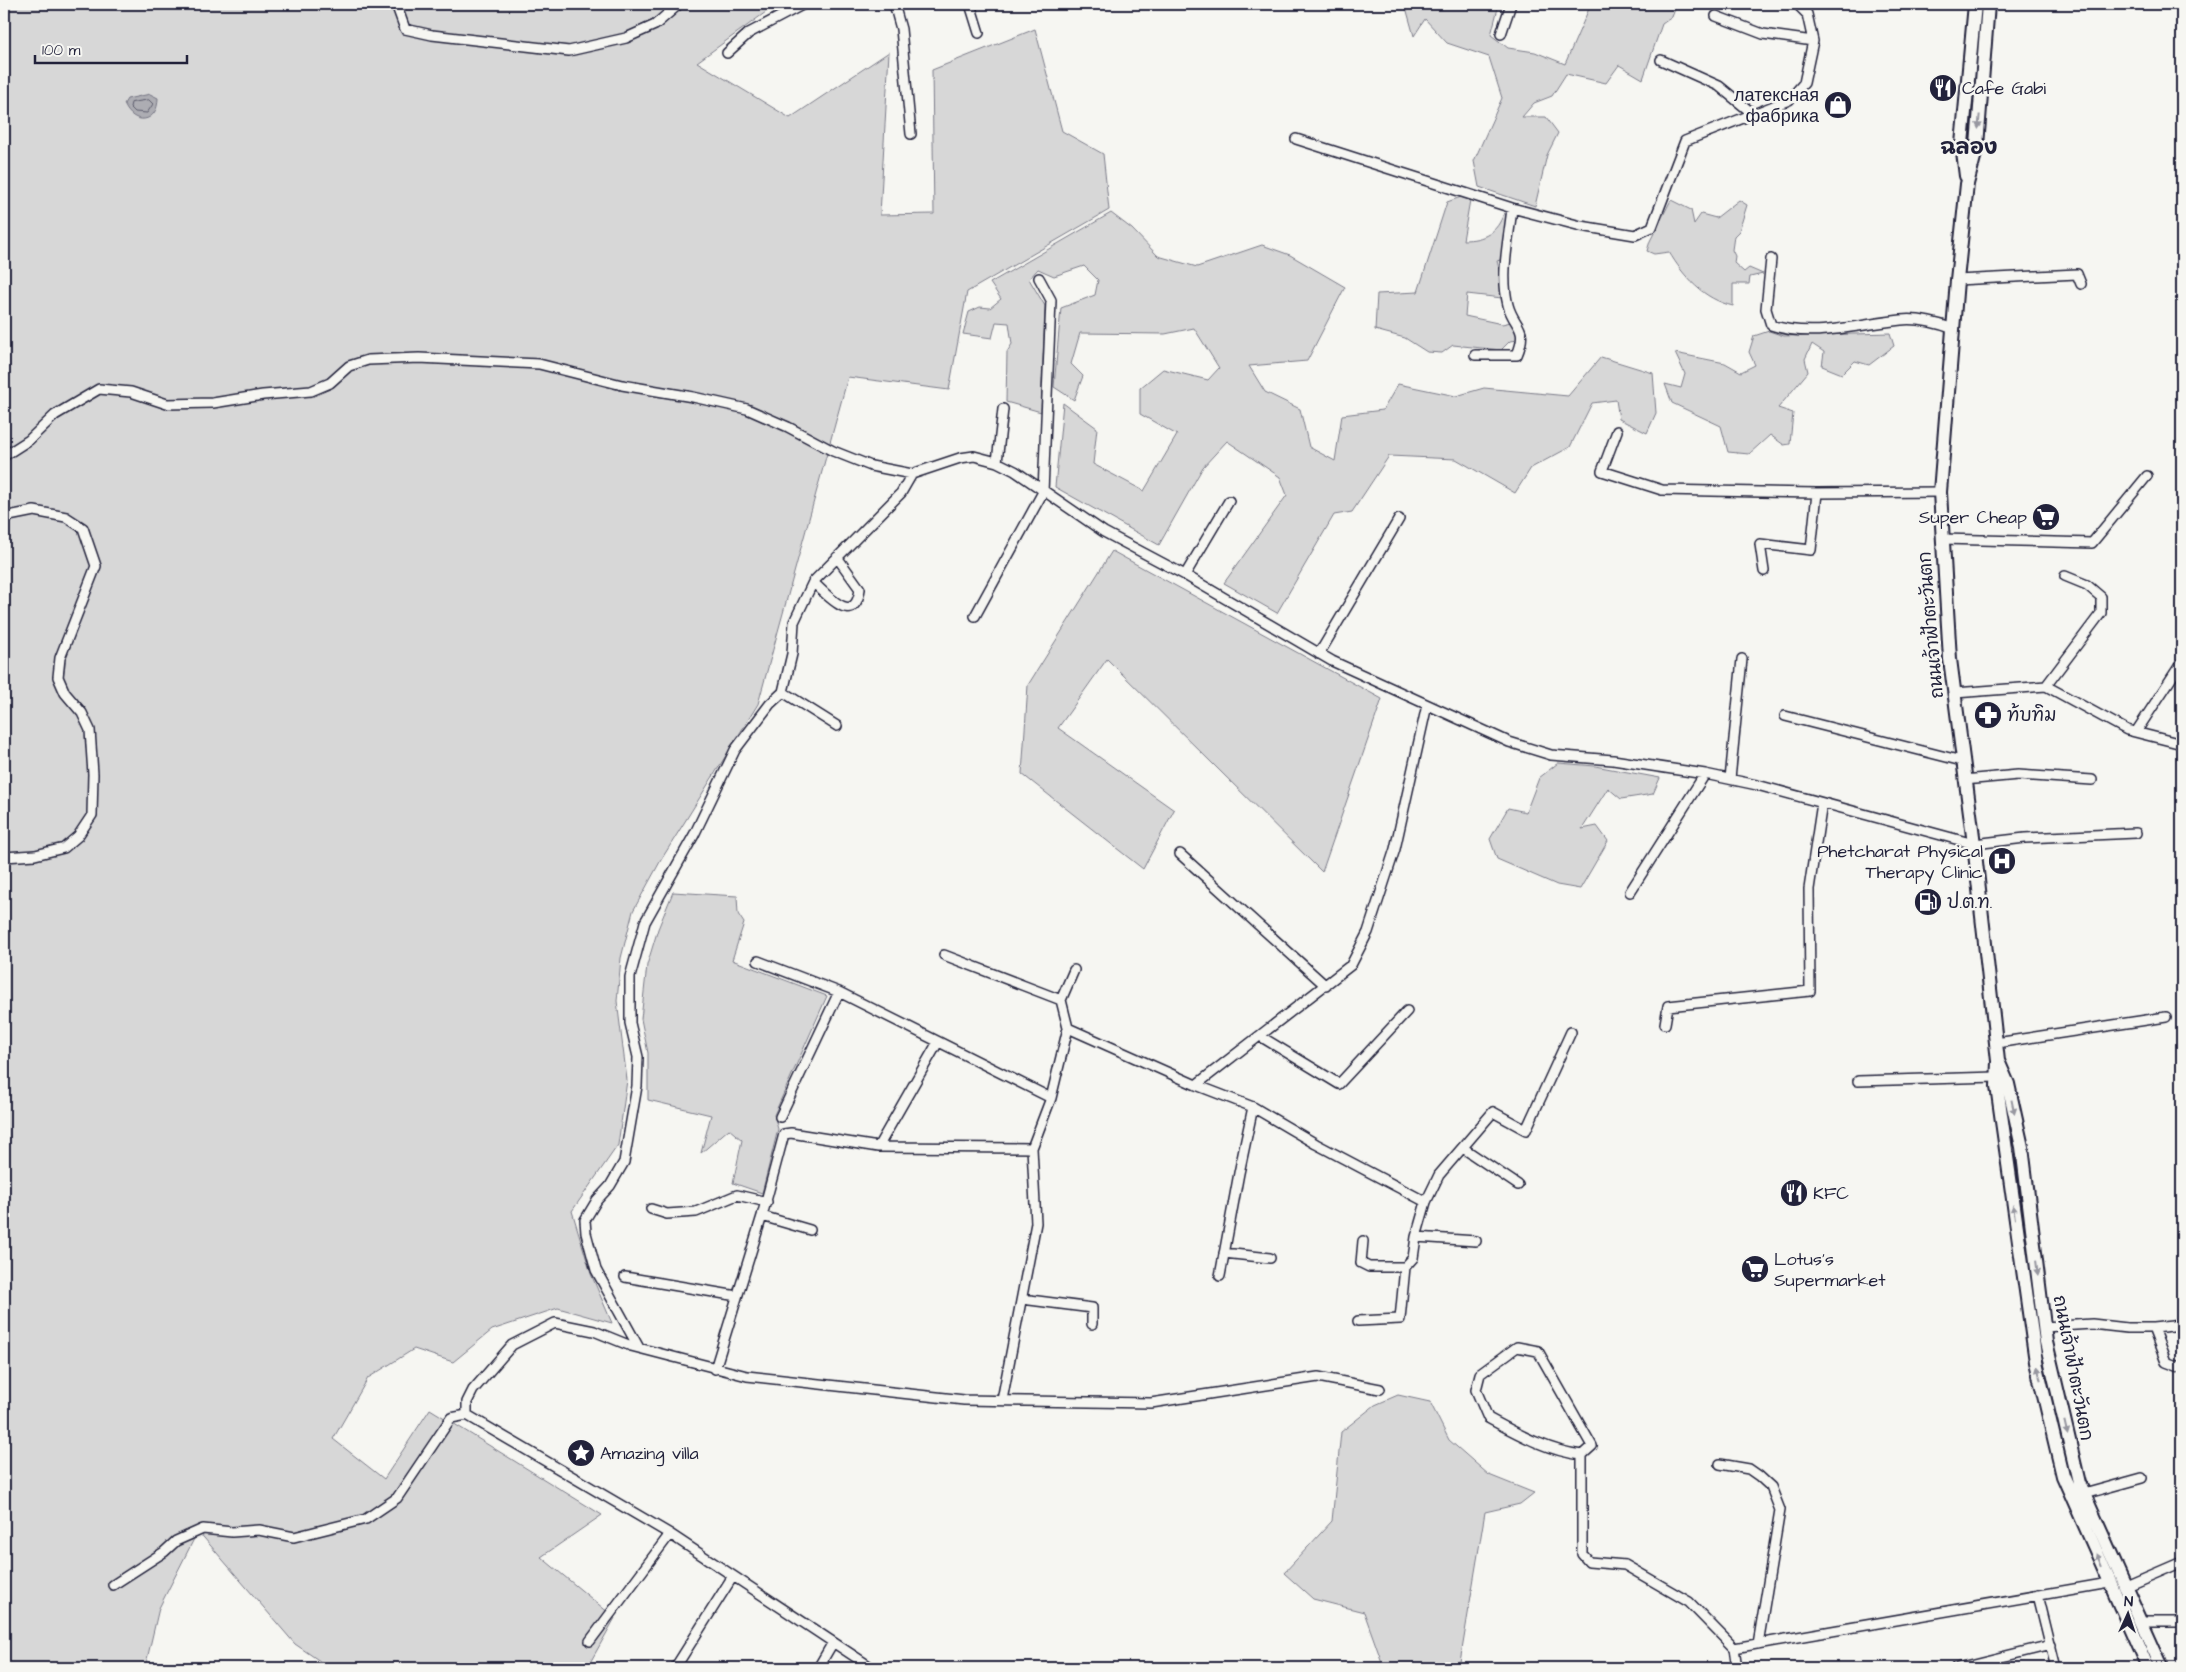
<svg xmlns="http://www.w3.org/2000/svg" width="2186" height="1672" font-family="'Architects Daughter','Playpen Sans Thai',sans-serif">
  <rect width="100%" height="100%" fill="#f6f6f2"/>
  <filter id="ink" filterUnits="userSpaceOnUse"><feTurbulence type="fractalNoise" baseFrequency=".02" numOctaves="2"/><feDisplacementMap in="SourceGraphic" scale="10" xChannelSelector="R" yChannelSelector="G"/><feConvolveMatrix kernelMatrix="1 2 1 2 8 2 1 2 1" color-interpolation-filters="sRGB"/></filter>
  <g filter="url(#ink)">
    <!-- green -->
    <path fill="#d7d7d7" stroke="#7c7c89" d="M 4,4 L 777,4 L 697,62 L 790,118 L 889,52 L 880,215 L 934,214 L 932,70 L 1035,29 L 1062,131 L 1103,154 L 1109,210 L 967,292 L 949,390 L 848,377 L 758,704 L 661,860 L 633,911 L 621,958 L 617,1001 L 627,1080 L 618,1145 L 572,1211 L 591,1274 L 612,1323 L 558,1308 L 492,1330 L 453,1362 L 414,1349 L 368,1378 L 333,1439 L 384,1479 L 430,1409 L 602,1515 L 541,1557 L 615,1618 L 587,1668 L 330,1668 L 295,1644 L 198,1531 L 159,1608 L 145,1668 L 4,1668 Z
      M 1405,4 L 1499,4 L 1491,35 L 1508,48 L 1535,52 L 1565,64 L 1591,4 L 1631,4 L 1642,9 L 1646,4 L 1677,4 L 1672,17 L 1662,24 L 1643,79 L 1619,65 L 1606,83 L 1566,74 L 1552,96 L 1534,103 L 1522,117 L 1546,117 L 1558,133 L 1547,155 L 1535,206 L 1479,187 L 1474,161 L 1502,98 L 1489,57 L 1447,43 L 1425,19 L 1414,36 Z
      M 1461,197 L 1470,200 L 1463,240 C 1484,240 1497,233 1504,213 L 1507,217 L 1503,259 L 1497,261 L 1502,280 L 1502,298 L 1467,294 L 1465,316 L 1502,324 L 1511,322 L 1517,327 L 1519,340 L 1510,341 L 1501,350 L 1453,345 L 1442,353 L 1427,352 L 1405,338 L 1375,330 L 1377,294 L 1418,292 L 1447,202 Z
      M 1671,200 L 1691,210 L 1694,224 L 1701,214 L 1716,218 L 1739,200 L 1747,205 L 1739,231 L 1734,236 L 1732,250 L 1735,256 L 1734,263 L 1744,272 L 1749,268 L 1763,274 L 1750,277 L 1749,284 L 1733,284 L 1733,306 C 1703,299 1684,277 1669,252 L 1654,254 L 1647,251 L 1650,241 Z
      M 1111,213 L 1132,229 L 1158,256 L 1197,267 L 1262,245 L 1290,255 L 1345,287 L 1307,361 L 1249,366 L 1265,392 L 1300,409 L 1309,447 L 1335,461 L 1342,415 L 1383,410 L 1398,384 L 1456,396 L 1484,388 L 1568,396 L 1601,357 L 1653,373 L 1656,413 L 1647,433 L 1619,419 L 1616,400 L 1592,403 L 1570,447 L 1531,468 L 1515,493 L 1456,459 L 1389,456 L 1352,512 L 1334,515 L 1277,613 L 1224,583 L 1287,495 L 1280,477 L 1227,441 L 1203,467 L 1159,545 L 1055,487 L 1063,403 L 1097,428 L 1093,464 L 1144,491 L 1177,435 L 1140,414 L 1140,388 L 1163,369 L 1208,380 L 1219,368 L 1194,328 L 1165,334 L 1080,333 L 1071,364 L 1083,376 L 1074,400 L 1054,387 L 1061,308 L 1095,295 L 1098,280 L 1084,266 L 1054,276 L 1038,269 L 1029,279 L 1045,306 L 1041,412 L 1006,402 L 1007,352 L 1012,344 L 1009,323 L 996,322 L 992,338 L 963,334 L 969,312 L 980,307 L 990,308 L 1001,299 L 990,283 Z
      M 1769,331 L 1784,336 L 1890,333 L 1894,346 L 1869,365 L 1855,361 L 1842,374 L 1822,366 L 1824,352 L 1812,344 L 1805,359 L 1808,372 L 1778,408 L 1793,413 L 1790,444 L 1784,445 L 1770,435 L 1749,454 L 1728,452 L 1721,426 L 1672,403 L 1665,384 L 1681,388 L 1685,374 L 1675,353 L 1725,363 L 1741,372 L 1755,365 L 1749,352 L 1754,336 Z
      M 1112,551 L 1382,699 L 1322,872 L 1107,659 L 1058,728 L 1174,810 L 1143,869 L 1022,774 L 1028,685 Z
      M 1558,763 L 1595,766 L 1660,778 L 1653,794 L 1621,799 L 1608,788 L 1582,829 L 1597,826 L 1608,841 L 1580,889 L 1557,885 L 1497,859 L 1490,839 L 1508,808 L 1526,812 L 1539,778 Z
      M 673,892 L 737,896 L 738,914 L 744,923 L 732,960 L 827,996 L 774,1115 L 778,1129 L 762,1193 L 733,1183 L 742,1140 L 729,1129 L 701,1153 L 711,1115 L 648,1100 L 648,1053 L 641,1019 L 647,965 L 658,929 Z
      M 1398,1395 L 1430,1402 L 1449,1440 L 1489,1475 L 1534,1493 L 1520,1504 L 1485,1512 L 1459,1668 L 1384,1668 L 1364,1612 L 1313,1599 L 1284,1573 L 1332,1521 L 1341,1432 L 1375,1405 Z"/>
    <!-- water -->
    <path fill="#adadb3" stroke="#757583" d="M 150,94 L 158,98 C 158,124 133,126 124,104 L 127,99 Z"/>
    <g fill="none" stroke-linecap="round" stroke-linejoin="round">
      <!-- shore -->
      <path stroke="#5a5a6b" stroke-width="1" d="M 149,100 L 153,104 L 147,113 L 135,112 L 130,107 L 131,103 Z"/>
      <defs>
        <path id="minor" d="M 396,4 L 405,29 L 432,35 L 569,51 L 626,38 L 655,25 L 679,4
          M 894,4 L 901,29 L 911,134
          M 970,4 L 979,33
          M 1716,16 L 1763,34 L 1813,41
          M 1501,34 L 1511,4
          M 727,53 L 749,33 L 804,4
          M 1661,60 L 1719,86 L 1752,113
          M 1296,139 L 1512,208 L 1581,226 L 1635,235 L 1652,227 L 1685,141 L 1789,100 L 1804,83 L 1813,41 L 1807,14 L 1797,4
          M 1771,259 L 1766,309 L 1771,325 C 1812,339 1860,324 1901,320 C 1919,318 1937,323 1954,329
          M 1957,280 L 2077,274 L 2081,284
          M 1475,355 L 1517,355 C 1529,326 1514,328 1508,305 C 1500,274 1509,239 1512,208
          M 1617,431 L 1602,471 L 1662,490 L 1817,493 L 1940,492
          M 4,456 L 29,440 L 55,415 L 99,389 L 131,392 L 167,404 L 213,403 L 263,395 L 311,391 L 330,383 L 349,366 L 368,360 L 419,358 L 539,364 L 622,385 L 693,397 L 747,409 L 788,427 L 833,451 L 871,466 L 912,474 L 960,458 L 974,456 L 997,462 L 1015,471 L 1104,532 L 1185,575 L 1332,661 L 1509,742 L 1551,755 L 1613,760 L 1705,774 L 1757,785 L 1974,844 L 2025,838 L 2136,833
          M 997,462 L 1003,409
          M 4,517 L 34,511 L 66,517 L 83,528 L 96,566 L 60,658 L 58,677 L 65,693 L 82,713 L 90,730 L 93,774 L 92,815 L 78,836 L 64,848 L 35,855 L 4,857
          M 1942,539 L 2092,543 L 2147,476
          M 1764,571 L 1760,544 L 1811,550 L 1817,493
          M 1185,575 L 1229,501
          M 813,582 C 827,595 855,628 860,589 L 837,557
          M 975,616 L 1043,492 L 1051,300 L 1039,278
          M 1319,654 L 1399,519
          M 2046,686 L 2101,613 L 2101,597 L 2087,585 L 2065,576
          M 783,692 L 837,726
          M 1955,693 L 2046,686 L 2127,730 L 2182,744
          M 1785,716 L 1962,761
          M 2136,732 L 2182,662
          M 1730,779 L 1742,659
          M 1964,780 L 2018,775 L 2092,780
          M 1180,854 L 1326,986
          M 1630,892 L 1705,774
          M 944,955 L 1061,1000 L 1068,1028
          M 758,961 L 839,992 L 1051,1098 L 1068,1028 L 1196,1085 L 1253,1107 L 1316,1144 L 1426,1202
          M 1061,1000 L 1074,970
          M 1665,1024 L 1668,1006 L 1810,991 L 1809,889 L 1822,803
          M 1260,1036 L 1339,1084 L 1407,1011
          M 1996,1043 L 2166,1017
          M 1858,1081 L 1996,1077
          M 1196,1085 L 1351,965 L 1368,932 L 1395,849 L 1427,705
          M 780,1117 L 839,992
          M 878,1147 L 938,1042
          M 1463,1148 L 1518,1185
          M 651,1209 L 667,1214 L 696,1212 L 737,1195 L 767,1202
          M 762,1216 L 810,1230
          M 1416,1237 L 1476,1241
          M 1363,1241 L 1361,1263 L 1369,1267 L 1405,1267
          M 1224,1253 L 1270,1258
          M 1220,1276 L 1239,1173 L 1253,1107
          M 625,1277 L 737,1296
          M 1022,1299 L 1092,1308 L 1092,1324
          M 1358,1321 L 1400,1319 L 1405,1267 L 1413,1258 L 1416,1237 L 1426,1202 L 1439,1175 L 1493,1112 L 1526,1130 L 1571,1032
          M 2044,1327 L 2092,1324 L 2127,1328 L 2153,1328 L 2182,1325
          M 2153,1328 L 2166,1362 L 2182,1368
          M 1517,1347 L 1538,1351 L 1592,1446 L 1582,1455 C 1548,1451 1518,1434 1488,1418 L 1476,1390 L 1480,1374 Z
          M 639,1348 L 596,1270 L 586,1233 L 585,1220 L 597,1200 L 610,1186 L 624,1162 L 637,1086 L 638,1057 L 630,1023 L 630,977 L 645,922 L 694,835 L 735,750 L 770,704 L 783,692 L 792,654 L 794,622 L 813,582 L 901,493 L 912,474
          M 715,1369 L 762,1216 L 784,1134 L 791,1133 L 878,1147 L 1032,1148 L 1051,1098
          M 1002,1400 L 1036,1223 L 1032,1148
          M 1582,1455 L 1582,1554 L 1589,1562 L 1625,1565 L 1689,1602 L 1734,1648 L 1737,1668
          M 1720,1464 L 1749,1469 L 1759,1476 L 1771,1487 L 1780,1510 L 1758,1644
          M 2084,1494 L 2142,1478
          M 113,1585 L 164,1552 L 176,1541 L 203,1529 L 232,1532 L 259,1530 L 294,1537 L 366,1519 L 397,1498 L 451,1418 L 467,1415
          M 2124,1587 L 2182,1562
          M 2038,1595 L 2056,1668
          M 2140,1622 L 2182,1622
          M 590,1641 L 670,1534
          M 1734,1648 L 2109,1583
          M 675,1668 L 733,1576
          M 818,1668 L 832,1644
          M 872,1668 L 670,1534 L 467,1415 L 467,1402 L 473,1390 L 512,1345 L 555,1323 L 594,1331 L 631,1346 L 747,1376 L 964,1400 L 1151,1403 L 1318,1377 L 1380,1389
          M 1957,1668 L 2051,1645"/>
        <path id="secondary" d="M 1988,4 L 1977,146 L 1967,184 L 1957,280 L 1940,492 L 1950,659 L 1974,844 L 1998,1061 L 1997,1086 L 2036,1362 L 2063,1476 L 2148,1668
          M 1966,176 L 1962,144 L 1975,4
          M 1998,1061 L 2008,1084 L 2022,1147 L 2046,1342 L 2079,1483 L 2162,1668"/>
      </defs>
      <!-- minor casing -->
      <use href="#minor" stroke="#22223b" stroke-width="12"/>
      <!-- secondary casing -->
      <use href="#secondary" stroke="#22223b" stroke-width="16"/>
      <!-- minor -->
      <use href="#minor" stroke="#f6f6f2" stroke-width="9"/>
      <!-- secondary -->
      <use href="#secondary" stroke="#f6f6f2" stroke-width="12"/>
    </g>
    <!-- one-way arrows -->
    <defs><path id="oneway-solid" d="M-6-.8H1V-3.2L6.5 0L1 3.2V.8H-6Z" transform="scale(1.25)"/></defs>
    <g fill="#9797a0">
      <use href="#oneway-solid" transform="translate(1979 122) rotate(95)"/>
      <use href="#oneway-solid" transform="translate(2013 1107) rotate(78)"/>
      <use href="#oneway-solid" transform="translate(2014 1212) rotate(-98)"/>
      <use href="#oneway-solid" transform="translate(2037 1268) rotate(83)"/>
      <use href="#oneway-solid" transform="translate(2039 1373) rotate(-103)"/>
      <use href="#oneway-solid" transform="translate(2066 1428) rotate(77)"/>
      <use href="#oneway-solid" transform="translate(2099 1560) rotate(-113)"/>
    </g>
  </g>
  <!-- icons -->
  <defs>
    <symbol id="restaurant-disc" viewBox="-11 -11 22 22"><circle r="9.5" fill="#22223b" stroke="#f6f6f2"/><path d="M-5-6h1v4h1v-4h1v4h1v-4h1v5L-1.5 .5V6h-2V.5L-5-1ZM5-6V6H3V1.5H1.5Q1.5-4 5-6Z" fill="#fff"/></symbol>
    <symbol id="shop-disc" viewBox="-11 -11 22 22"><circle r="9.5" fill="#22223b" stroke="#f6f6f2"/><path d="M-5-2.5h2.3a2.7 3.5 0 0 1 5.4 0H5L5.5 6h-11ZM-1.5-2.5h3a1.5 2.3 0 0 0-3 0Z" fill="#fff"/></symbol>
    <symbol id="supermarket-disc" viewBox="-11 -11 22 22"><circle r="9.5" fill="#22223b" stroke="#f6f6f2"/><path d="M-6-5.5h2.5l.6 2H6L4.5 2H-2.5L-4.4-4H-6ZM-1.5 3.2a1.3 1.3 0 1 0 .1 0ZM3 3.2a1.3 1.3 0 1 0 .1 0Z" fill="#fff"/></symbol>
    <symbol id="pharmacy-disc" viewBox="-11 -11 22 22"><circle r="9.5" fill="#22223b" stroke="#f6f6f2"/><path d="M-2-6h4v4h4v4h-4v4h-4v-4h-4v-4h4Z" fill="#fff"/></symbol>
    <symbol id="hospital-disc" viewBox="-11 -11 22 22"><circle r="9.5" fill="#22223b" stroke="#f6f6f2"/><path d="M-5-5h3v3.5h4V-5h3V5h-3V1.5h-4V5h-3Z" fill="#fff"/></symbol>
    <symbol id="fuel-disc" viewBox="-11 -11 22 22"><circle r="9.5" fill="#22223b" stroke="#f6f6f2"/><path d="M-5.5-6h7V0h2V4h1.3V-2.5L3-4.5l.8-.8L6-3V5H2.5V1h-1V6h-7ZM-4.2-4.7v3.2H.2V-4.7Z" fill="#fff"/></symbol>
    <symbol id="sight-disc" viewBox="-11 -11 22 22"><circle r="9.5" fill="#22223b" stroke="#f6f6f2"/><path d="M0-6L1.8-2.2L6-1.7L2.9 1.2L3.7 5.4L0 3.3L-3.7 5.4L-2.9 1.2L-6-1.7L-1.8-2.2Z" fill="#fff"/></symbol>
  </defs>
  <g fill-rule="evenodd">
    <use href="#restaurant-disc" x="1927" y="72" width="32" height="32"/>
    <use href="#shop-disc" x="1822" y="89" width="32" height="32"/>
    <use href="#supermarket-disc" x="2030" y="501" width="32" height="32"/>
    <use href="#pharmacy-disc" x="1972" y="699" width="32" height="32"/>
    <use href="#hospital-disc" x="1986" y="845" width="32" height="32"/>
    <use href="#fuel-disc" x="1912" y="886" width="32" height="32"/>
    <use href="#restaurant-disc" x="1778" y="1177" width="32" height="32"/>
    <use href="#supermarket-disc" x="1739" y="1253" width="32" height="32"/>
    <use href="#sight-disc" x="565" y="1437" width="32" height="32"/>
  </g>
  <g text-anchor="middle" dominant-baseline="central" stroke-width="5" stroke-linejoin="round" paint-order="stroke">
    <!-- poi labels -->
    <g font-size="18" fill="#22223b" stroke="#f6f6f2" text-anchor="start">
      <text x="1962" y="88">Cafe Gabi</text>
      <text x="1819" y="95" text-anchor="end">латексная<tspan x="1819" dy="21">фабрика</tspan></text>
      <text x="2027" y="517" text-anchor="end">Super Cheap</text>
      <text x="2007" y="715">ท้บทิม</text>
      <text x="1983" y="851" text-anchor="end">Phetcharat Physical<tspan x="1983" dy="21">Therapy Clinic</tspan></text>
      <text x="1947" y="902">ป.ต.ท.</text>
      <text x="1813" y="1193">KFC</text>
      <text x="1774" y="1259">Lotus's<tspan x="1774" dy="21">Supermarket</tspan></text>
      <text x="600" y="1453">Amazing villa</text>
    </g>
    <!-- street labels -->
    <g font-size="18" fill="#22223b" stroke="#f6f6f2">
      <text transform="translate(1931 625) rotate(-95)">ถนนเจ้าฟ้าตะวันตก</text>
      <text transform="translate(2073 1368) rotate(79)">ถนนเจ้าฟ้าตะวันตก</text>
    </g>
    <!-- district labels -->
    <g font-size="22" font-weight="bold" fill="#22223b" stroke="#f6f6f2">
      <text x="1969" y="147">ฉลอง</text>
    </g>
  </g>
  <!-- margin -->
  <rect width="2186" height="1672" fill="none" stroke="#f6f6f2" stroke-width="20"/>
  <rect x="10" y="10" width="2166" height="1652" fill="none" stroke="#22223b" stroke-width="2" filter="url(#ink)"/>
  <!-- north arrow -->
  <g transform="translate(2128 1614) rotate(3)" stroke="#f6f6f2" stroke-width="4" paint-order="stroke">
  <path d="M0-4L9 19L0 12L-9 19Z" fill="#22223b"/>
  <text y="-8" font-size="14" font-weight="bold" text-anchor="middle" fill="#22223b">N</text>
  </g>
  <!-- scale -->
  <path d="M35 55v8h152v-8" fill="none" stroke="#22223b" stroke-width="2.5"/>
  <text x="42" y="55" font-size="15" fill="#22223b" stroke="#f6f6f2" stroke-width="4" paint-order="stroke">100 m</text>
</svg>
